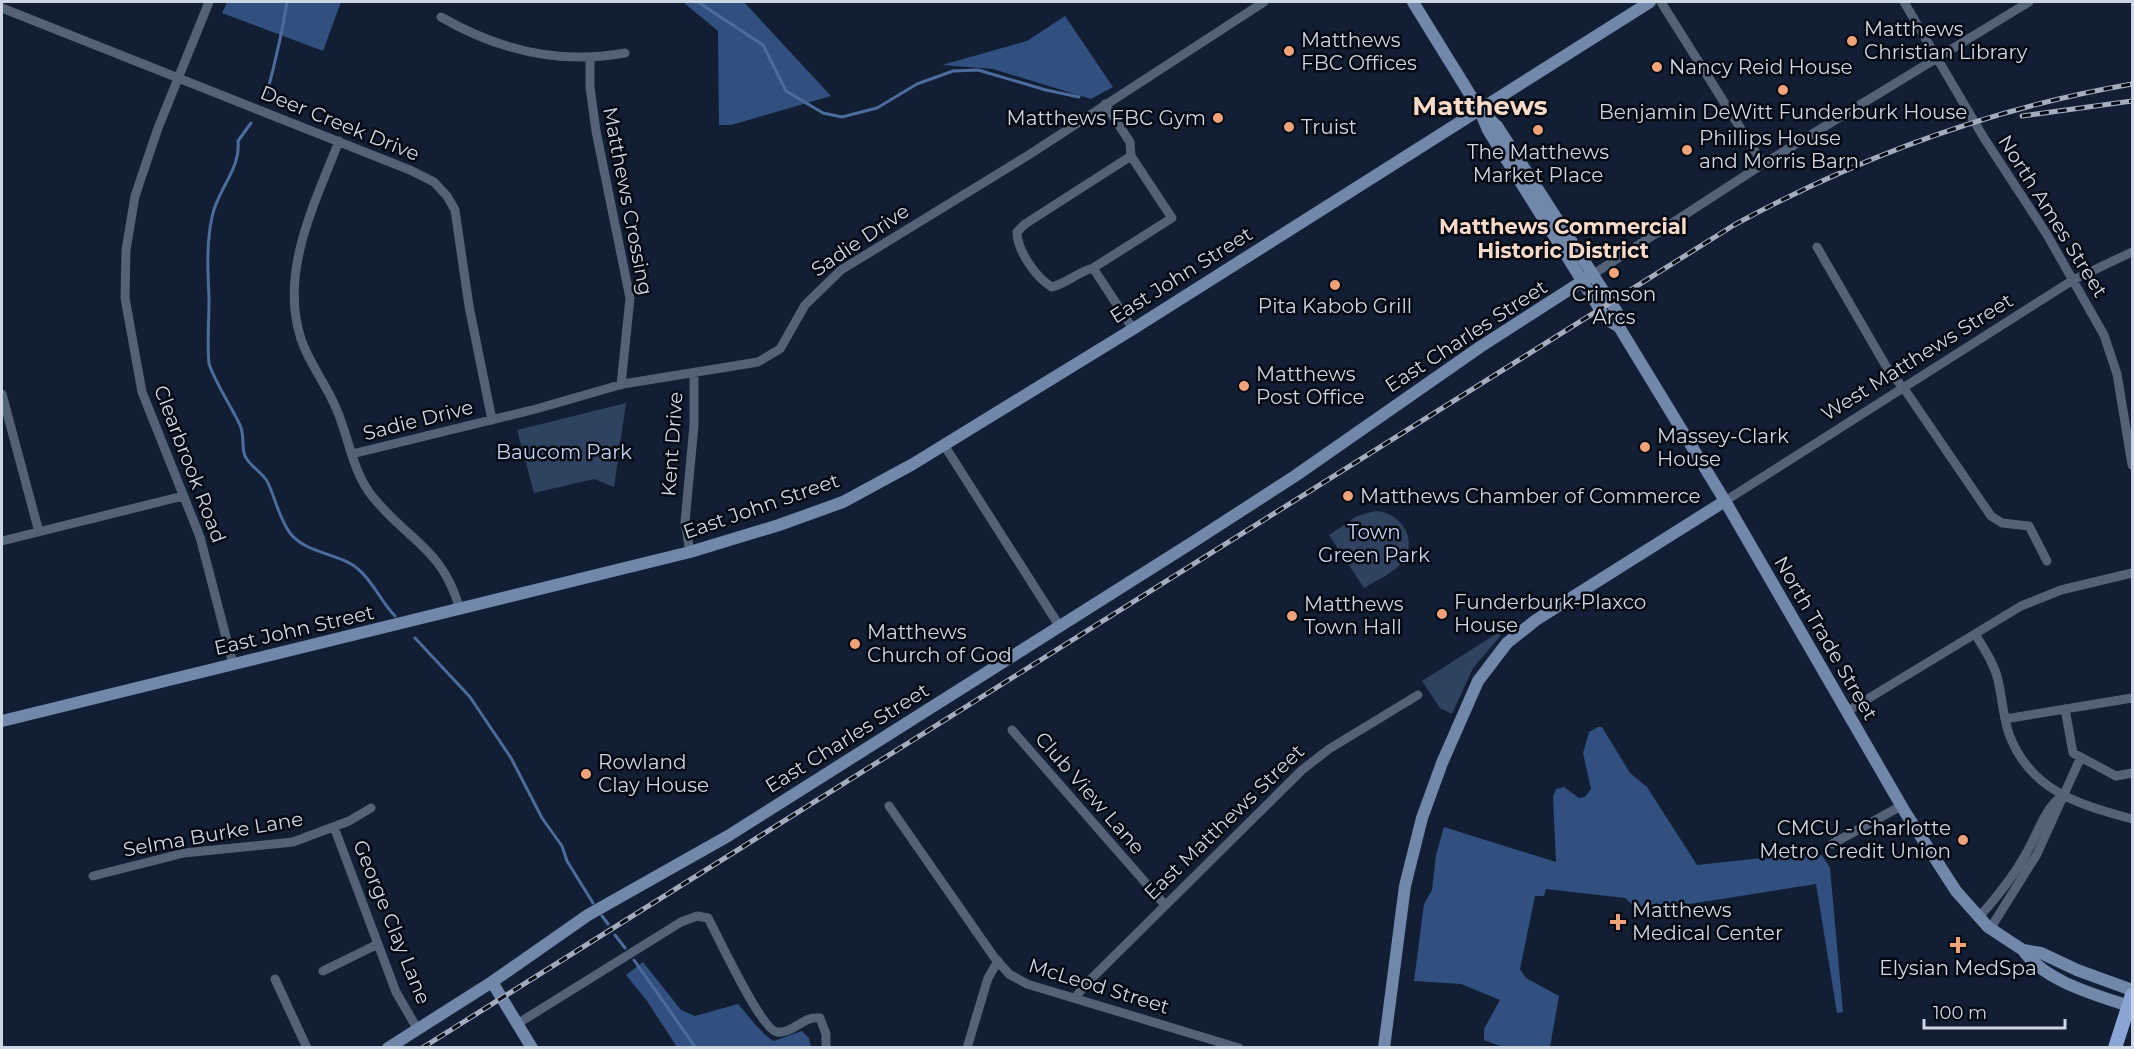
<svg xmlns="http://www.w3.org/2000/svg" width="2134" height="1049" font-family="Montserrat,sans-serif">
  <rect width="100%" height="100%" fill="#111e33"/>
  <!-- green -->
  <path fill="#2f425f" d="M 626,403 L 614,487 L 594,479 L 534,493 L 517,430 Z
    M 1375,511 C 1400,512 1419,538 1403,561 C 1394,573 1377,580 1364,588 L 1329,535 L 1357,516 Z
    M 1510,625 L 1473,668 L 1452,714 L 1440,708 L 1422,681 Z"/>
  <!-- forest -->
  <path fill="#31507f" d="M 227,2 L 341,2 L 323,51 L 222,13 Z
    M 683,2 L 744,2 L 831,96 L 731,125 L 719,125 L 718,31 Z
    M 1065,16 L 1113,87 L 1091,99 L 993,69 L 942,65 L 1027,41 Z
    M 1598,727 L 1602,727 L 1630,773 L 1647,787 L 1697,865 L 1809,853 L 1822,855 L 1830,868 L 1843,1012 L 1837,1013 L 1816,884 L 1677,906 L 1664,904 L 1635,907 L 1625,898 L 1546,889 L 1544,896 L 1535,896 L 1520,969 L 1526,978 L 1559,996 L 1550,1047 L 1503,1047 L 1484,1040 L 1484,1029 L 1500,1000 L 1461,984 L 1414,981 L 1424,904 L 1432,890 L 1436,855 L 1444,827 L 1556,862 L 1553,797 L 1556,789 L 1564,787 L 1579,798 L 1585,797 L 1591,789 L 1583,753 L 1589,732 Z
    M 643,962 L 681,1010 L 695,1016 L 738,1004 C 750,1017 760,1033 774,1041 L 802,1031 L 809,1038 L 811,1047 L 677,1047 L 647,1001 L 626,975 Z"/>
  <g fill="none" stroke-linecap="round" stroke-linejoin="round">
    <!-- stream -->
    <path stroke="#4c6c9d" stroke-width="3" d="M 698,2 L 763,45 L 786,91 L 823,113 L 842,117 L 877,108 L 917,84 L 953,71 L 978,70 L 1046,90 L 1079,97
      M 267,93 C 275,63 282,33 287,2
      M 251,123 L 238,141 C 241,169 217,190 212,217 C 206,245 208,271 209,299 C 209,321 207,342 209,364 C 217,386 230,404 240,425 C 245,436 241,447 245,456 C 250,467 263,472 268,483 C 276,500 279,518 290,533 C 306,554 340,553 358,569 C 373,581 381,602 395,616
      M 415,638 L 470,697 L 511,758 L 542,818 L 562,846 L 567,861 L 593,903
      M 602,916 L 608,924
      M 615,935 L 625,948
      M 634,960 L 696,1048"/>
    <!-- street -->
    <path stroke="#536277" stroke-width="9" d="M 209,2 L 158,128 L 135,196 L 126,250 L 125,298 L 142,392 L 200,537 L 233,664
      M 1661,2 L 1763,164
      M 1904,2 L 1984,138 L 2046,233 L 2104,335 L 2117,374 L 2132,465
      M 2,8 L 410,170 L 434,182 L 447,196 L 455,210 L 469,306 L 492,420
      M 441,17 C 498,50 559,65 625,53
      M 590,59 L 590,87 L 596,131 L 630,298 L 621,385
      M 1105,104 L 1130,142 L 1131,156 L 1172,218 L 1093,268 C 1078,272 1067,283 1052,287 C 1036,278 1017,250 1017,232 L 1025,224 L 1131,156
      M 339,141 C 315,203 279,272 301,339 C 309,363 326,384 336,408 C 349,437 352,471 372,496 C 408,541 443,548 460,610
      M 1817,247 L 1890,373 L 1903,387 L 1991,516 L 2002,523 L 2029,526 L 2047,561
      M 1093,268 L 1133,329
      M 1592,275 L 1763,164 L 2029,2
      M 2,394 L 39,532
      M 944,445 L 1060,627
      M 352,454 L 536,409 L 623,384 L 758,362 L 780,349 L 805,305 L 841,270 L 1027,156 L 1264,2
      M 1725,501 L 2073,280 L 2132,252
      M 2,541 L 183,496
      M 690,552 L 685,522 L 694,425 L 694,374
      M 1975,634 C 1984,649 1994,663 1998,680 C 2002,697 2003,716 2009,734 C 2030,791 2080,805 2132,819
      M 2065,709 L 2073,753 L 2116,776 L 2132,773
      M 1846,712 L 2021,606 L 2061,590 L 2132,573
      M 2005,719 L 2132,698
      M 1012,730 L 1165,905
      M 889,806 L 994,957 L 1009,974 L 1027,984 L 1239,1048
      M 334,827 L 396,992 L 418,1030
      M 1832,844 L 1901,806
      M 93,876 L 184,853 L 293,842 L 349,821 L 371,808
      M 1979,917 C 1997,897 2014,876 2027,852 C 2038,833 2044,809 2062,796
      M 1990,929 L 2037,854 L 2080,759
      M 323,971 L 378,944
      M 275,979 L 307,1048
      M 1075,998 L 1086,984 L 1302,770 L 1329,749 L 1418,695
      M 517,1024 L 681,922 L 697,916 L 708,918 C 718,936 761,1030 777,1032 C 793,1034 804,1015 820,1018 L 826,1034 L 826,1048
      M 967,1048 L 988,978 L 998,961"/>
    <!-- secondary -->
    <path stroke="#7188ab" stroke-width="12" d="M 1413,2 L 1479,109 L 1488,130 L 1606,319 L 1619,327
      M 1479,109 L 1497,126 L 1617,312 L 1619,327 L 1725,501 L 1905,812 L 1956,891 L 1988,927 L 2023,950 L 2041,953 L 2077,970 L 2132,990
      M 2,721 L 690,552 L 779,525 L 843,502 L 913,464 L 1133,329 L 1650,2
      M 2023,950 C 2045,982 2097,995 2132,1007
      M 492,982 L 532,1048
      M 388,1048 L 492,982 L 588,915 L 728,836 L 1193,542 L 1295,476 L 1480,347 L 1592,275
      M 1384,1048 L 1405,886 L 1422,818 L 1442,763 L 1478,681 L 1507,643 L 1536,620 L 1725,501"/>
    <!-- primary -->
    <path stroke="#88a5d3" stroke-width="14" d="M 2115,1048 L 2132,995"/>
    <defs>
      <path id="rail" d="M 2022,116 L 2132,101
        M 422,1048 L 1734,225 C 1859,157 1992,108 2132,84"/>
    </defs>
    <!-- rail casing -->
    <use href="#rail" stroke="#a3adbd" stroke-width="5"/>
    <!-- rail -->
    <use href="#rail" stroke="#040911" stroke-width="3" stroke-dasharray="9" stroke-linecap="butt"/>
  </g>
  <!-- markers -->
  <g fill="#f0a279" stroke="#040911" stroke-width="2">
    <circle cx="1852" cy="41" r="6"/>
    <circle cx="1289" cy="51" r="6"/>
    <circle cx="1657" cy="67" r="6"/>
    <circle cx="1783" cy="90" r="6"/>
    <circle cx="1218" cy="118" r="6"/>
    <circle cx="1289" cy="127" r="6"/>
    <circle cx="1538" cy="130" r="6"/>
    <circle cx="1687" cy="150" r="6"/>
    <circle cx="1614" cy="273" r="6"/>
    <circle cx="1335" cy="285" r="6"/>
    <circle cx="1244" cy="386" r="6"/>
    <circle cx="1645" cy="447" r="6"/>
    <circle cx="1348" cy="496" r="6"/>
    <circle cx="1442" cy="614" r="6"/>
    <circle cx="1292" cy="616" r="6"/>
    <circle cx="855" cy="644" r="6"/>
    <circle cx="586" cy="774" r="6"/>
    <circle cx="1963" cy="840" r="6"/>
    <path d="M1615 913h6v6h6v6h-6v6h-6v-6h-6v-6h6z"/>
    <path d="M1955 936h6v6h6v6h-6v6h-6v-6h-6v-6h6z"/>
  </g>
  <g text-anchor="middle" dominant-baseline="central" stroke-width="5" stroke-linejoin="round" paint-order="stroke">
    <!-- poi labels -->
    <g font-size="20" fill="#cdd6e5" stroke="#040911" text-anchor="start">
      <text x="1864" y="29">Matthews<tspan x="1864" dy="23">Christian Library</tspan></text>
      <text x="1301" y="40">Matthews<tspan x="1301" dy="23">FBC Offices</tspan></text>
      <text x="1669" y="67">Nancy Reid House</text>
      <text x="1783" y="112" text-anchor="middle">Benjamin DeWitt Funderburk House</text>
      <text x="1206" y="118" text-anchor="end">Matthews FBC Gym</text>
      <text x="1301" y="127">Truist</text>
      <text x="1699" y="138">Phillips House<tspan x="1699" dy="23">and Morris Barn</tspan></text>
      <text x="1538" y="152" text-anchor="middle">The Matthews<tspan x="1538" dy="23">Market Place</tspan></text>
      <text x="1614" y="294" text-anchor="middle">Crimson<tspan x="1614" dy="23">Arcs</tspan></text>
      <text x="1335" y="306" text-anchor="middle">Pita Kabob Grill</text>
      <text x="1256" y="374">Matthews<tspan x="1256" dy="23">Post Office</tspan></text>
      <text x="1657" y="436">Massey-Clark<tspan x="1657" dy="23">House</tspan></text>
      <text x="1360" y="496">Matthews Chamber of Commerce</text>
      <text x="1454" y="602">Funderburk-Plaxco<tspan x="1454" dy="23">House</tspan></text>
      <text x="1304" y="604">Matthews<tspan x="1304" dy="23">Town Hall</tspan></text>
      <text x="867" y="632">Matthews<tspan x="867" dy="23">Church of God</tspan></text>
      <text x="598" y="762">Rowland<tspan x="598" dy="23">Clay House</tspan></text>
      <text x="1951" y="828" text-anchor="end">CMCU - Charlotte<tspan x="1951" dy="23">Metro Credit Union</tspan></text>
      <text x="1632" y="910">Matthews<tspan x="1632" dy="23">Medical Center</tspan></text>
      <text x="1958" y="968" text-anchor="middle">Elysian MedSpa</text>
    </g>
    <!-- street labels -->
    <g font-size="20" fill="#cdd6e5" stroke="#040911">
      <text transform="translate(340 123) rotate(22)">Deer Creek Drive</text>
      <text transform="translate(628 201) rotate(79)">Matthews Crossing</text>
      <text transform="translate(2053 216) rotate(58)">North Ames Street</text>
      <text transform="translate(860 240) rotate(-34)">Sadie Drive</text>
      <text transform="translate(1181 275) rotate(-32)">East John Street</text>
      <text transform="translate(1466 336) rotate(-33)">East Charles Street</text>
      <text transform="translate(1917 357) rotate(-32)">West Matthews Street</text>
      <text transform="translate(418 420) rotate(-14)">Sadie Drive</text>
      <text transform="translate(672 444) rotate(-86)">Kent Drive</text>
      <text transform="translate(190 464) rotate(69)">Clearbrook Road</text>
      <text transform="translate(761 506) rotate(-19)">East John Street</text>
      <text transform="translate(294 630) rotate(-13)">East John Street</text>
      <text transform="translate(1826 638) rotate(60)">North Trade Street</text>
      <text transform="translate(847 738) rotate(-32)">East Charles Street</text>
      <text transform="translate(1090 793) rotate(49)">Club View Lane</text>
      <text transform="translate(1224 822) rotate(-44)">East Matthews Street</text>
      <text transform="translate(213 834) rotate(-10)">Selma Burke Lane</text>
      <text transform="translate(392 922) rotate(68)">George Clay Lane</text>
      <text transform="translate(1099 986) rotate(17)">McLeod Street</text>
    </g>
    <!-- park labels -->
    <g font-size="20" fill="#c2d5f3" stroke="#040911">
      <text x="564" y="452">Baucom Park</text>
      <text x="1374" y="532">Town<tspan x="1374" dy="23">Green Park</tspan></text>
    </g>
    <!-- neighbourhood labels -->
    <g font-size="21" font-weight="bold" fill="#f8daca" stroke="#040911">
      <text x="1563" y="226">Matthews Commercial<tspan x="1563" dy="24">Historic District</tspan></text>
    </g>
    <!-- district labels -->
    <g font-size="26" font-weight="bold" fill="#f8daca" stroke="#040911">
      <text x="1480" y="106">Matthews</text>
    </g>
  </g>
  <!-- border -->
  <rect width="2134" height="1049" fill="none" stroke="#cdd6e5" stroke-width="6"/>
  <!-- scale -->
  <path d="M1924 1019v9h141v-9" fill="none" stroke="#cdd6e5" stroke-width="3"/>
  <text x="1933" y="1019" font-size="18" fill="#cdd6e5" stroke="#040911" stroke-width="4.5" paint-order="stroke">100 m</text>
</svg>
